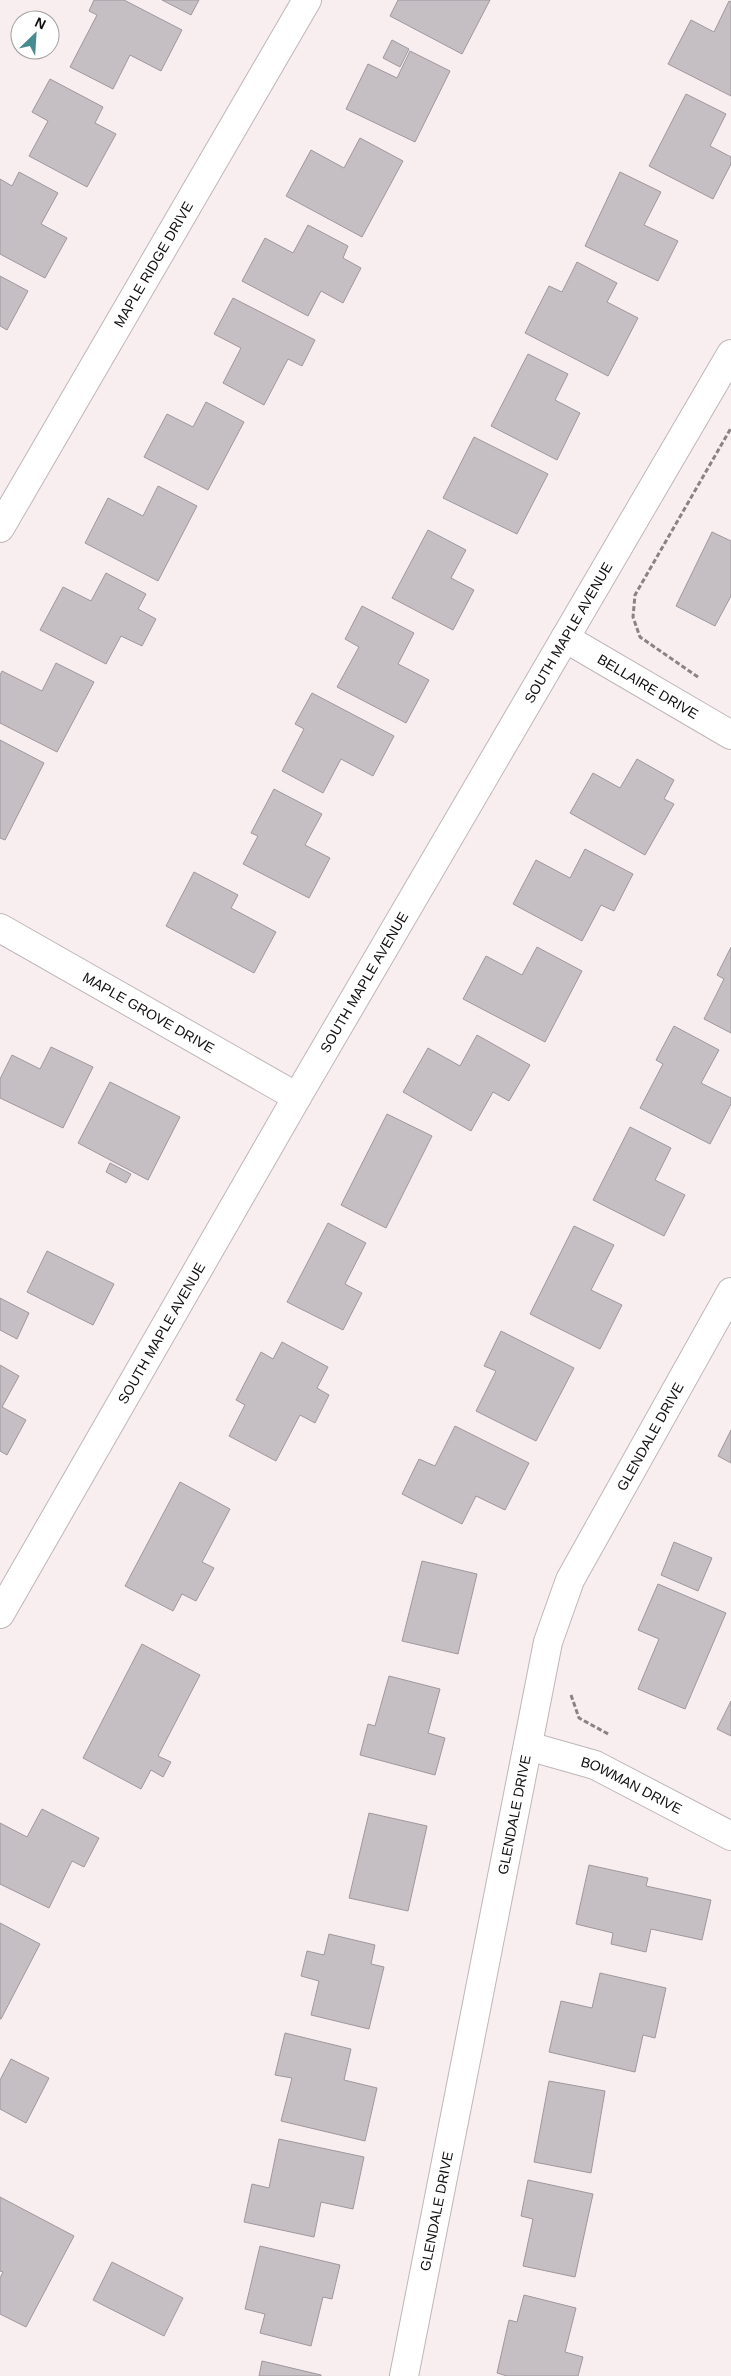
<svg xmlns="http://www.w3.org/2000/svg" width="731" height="2376" font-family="Helvetica,sans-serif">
  <rect width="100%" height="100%" fill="#f8eef0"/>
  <!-- building -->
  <path fill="#c5bfc4" stroke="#9e989d" d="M 94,0 L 124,0 L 182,30 L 161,71 L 130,55 L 113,89 L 70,67 L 97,15 L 89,11 Z
    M 162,0 L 199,0 L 191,15 Z
    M 398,0 L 490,0 L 462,54 L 390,16 Z
    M 729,1 L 731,2 L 731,96 L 668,64 L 691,20 L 714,32 Z
    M 392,40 L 409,49 L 400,67 L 383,58 Z
    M 410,51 L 450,71 L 415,142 L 346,109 L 368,64 L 397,78 Z
    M 50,79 L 103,107 L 95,123 L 116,134 L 87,187 L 29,156 L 48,121 L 32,112 Z
    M 686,94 L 726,114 L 710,146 L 731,157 L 731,164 L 713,199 L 649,166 Z
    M 360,138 L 403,161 L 362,237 L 286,196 L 311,150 L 344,168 Z
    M 19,172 L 58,193 L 41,224 L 67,238 L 45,278 L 0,254 L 0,179 L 12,186 Z
    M 620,172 L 661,192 L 644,225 L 678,241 L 658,281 L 585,246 Z
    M 308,225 L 348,246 L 343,258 L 361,268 L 343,303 L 321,291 L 308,316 L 242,281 L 265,238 L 293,253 Z
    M 577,262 L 617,283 L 607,302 L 638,318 L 608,376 L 525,333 L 549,286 L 562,292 Z
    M 0,276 L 28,291 L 7,330 L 0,326 Z
    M 233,298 L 315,340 L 302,366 L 288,359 L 264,405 L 223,383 L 241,348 L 214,334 Z
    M 528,354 L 568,374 L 555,400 L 580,413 L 557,460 L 491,426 Z
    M 206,402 L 244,422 L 208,490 L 144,457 L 167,414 L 193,427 Z
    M 474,437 L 548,474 L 517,534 L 443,498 Z
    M 158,486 L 197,506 L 158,581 L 85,543 L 108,498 L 143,516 Z
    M 428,530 L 466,550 L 451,578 L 474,590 L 453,630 L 392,598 Z
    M 712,532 L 731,541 L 731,596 L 715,626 L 676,606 Z
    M 106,573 L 146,594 L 138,609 L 156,619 L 142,646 L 121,636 L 106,664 L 40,630 L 63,587 L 91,601 Z
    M 362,606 L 414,633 L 398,664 L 429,680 L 406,723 L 337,687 L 359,647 L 345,639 Z
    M 56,663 L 94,682 L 57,752 L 0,723 L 0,675 L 2,671 L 42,691 Z
    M 312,693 L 394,736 L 373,776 L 341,759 L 323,793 L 282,771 L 304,729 L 295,724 Z
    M 0,740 L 44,763 L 5,840 L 0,838 Z
    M 637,759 L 674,780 L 664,799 L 674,804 L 645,855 L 570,813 L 593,773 L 620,788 Z
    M 274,789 L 322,814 L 305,845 L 330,858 L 309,898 L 243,864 L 258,836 L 251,833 Z
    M 585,849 L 633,874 L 614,911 L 601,905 L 582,941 L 513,904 L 536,860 L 570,878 Z
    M 194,872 L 238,895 L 231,908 L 276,932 L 254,973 L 166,926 Z
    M 537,947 L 582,971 L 545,1042 L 463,999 L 486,956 L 522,975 Z
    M 731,947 L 731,1033 L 704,1019 L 724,979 L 717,975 Z
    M 674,1026 L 719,1050 L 701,1083 L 731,1098 L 731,1104 L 710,1144 L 640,1108 L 663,1064 L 656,1060 Z
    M 477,1035 L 530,1065 L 509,1101 L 493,1092 L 471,1131 L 403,1092 L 428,1048 L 460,1066 Z
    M 51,1047 L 93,1067 L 63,1128 L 0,1098 L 0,1079 L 12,1055 L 40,1069 Z
    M 110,1082 L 180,1117 L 148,1180 L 78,1143 Z
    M 387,1114 L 432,1136 L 386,1228 L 341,1205 Z
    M 630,1127 L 671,1148 L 655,1180 L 685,1195 L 664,1236 L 593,1200 Z
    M 110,1163 L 131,1174 L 126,1183 L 106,1172 Z
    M 328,1223 L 366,1243 L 345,1284 L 362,1293 L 343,1330 L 287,1302 Z
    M 574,1226 L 614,1245 L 591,1290 L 622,1305 L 600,1349 L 530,1314 Z
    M 47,1251 L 114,1284 L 93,1325 L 27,1292 Z
    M 0,1298 L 29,1313 L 17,1339 L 0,1330 Z
    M 501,1331 L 574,1368 L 536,1441 L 476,1411 L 496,1371 L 484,1366 Z
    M 282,1342 L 328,1367 L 317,1388 L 329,1395 L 315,1423 L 300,1415 L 276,1461 L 229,1436 L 245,1405 L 236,1400 L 261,1352 L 273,1359 Z
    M 0,1365 L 19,1376 L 2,1407 L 26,1420 L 7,1455 L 0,1451 Z
    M 455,1426 L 529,1463 L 505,1510 L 476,1496 L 462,1524 L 402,1494 L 419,1459 L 435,1466 Z
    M 731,1430 L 731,1463 L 718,1456 Z
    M 180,1482 L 230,1509 L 202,1562 L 214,1568 L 196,1601 L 182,1594 L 173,1611 L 125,1586 Z
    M 674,1542 L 712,1558 L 698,1591 L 661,1575 Z
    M 422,1561 L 477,1574 L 458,1654 L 402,1641 Z
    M 658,1584 L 726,1613 L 685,1709 L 638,1689 L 659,1639 L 638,1630 Z
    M 142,1644 L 200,1675 L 158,1756 L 171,1762 L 163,1777 L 151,1770 L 141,1789 L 83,1758 Z
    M 389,1676 L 440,1689 L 428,1733 L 445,1738 L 435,1775 L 360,1755 L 368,1724 L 375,1726 Z
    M 731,1701 L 731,1736 L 717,1729 Z
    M 42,1809 L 99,1838 L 84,1867 L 72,1861 L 49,1908 L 0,1884 L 0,1823 L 27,1837 Z
    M 369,1813 L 427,1826 L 408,1911 L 349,1898 Z
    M 589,1865 L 648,1878 L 646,1886 L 711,1900 L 702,1940 L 651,1929 L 646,1952 L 611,1944 L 613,1933 L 576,1924 Z
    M 0,1923 L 40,1944 L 1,2019 L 0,2019 Z
    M 329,1934 L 375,1945 L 371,1964 L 384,1967 L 369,2029 L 311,2015 L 319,1981 L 301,1976 L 307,1951 L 324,1955 Z
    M 600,1973 L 666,1988 L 655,2038 L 643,2035 L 635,2072 L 549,2052 L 561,2001 L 592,2008 Z
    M 285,2033 L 351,2049 L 344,2080 L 377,2088 L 365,2141 L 281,2121 L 292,2078 L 275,2075 Z
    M 11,2059 L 49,2078 L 26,2123 L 0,2109 L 0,2080 Z
    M 549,2081 L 605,2091 L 591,2173 L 534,2162 Z
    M 279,2139 L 364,2157 L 353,2209 L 321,2202 L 314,2237 L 244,2222 L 252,2184 L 269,2188 Z
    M 528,2180 L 593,2194 L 575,2277 L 523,2266 L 533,2219 L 521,2216 Z
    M 0,2197 L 74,2236 L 26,2327 L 0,2314 L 0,2278 L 3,2272 L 0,2271 Z
    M 260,2246 L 340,2265 L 332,2299 L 323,2297 L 311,2346 L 260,2333 L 265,2314 L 245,2309 Z
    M 112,2262 L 183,2298 L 164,2336 L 93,2300 Z
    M 524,2295 L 576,2308 L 565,2352 L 583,2357 L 578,2376 L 507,2376 L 497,2373 L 509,2320 L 517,2322 Z
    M 262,2361 L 321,2375 L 321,2376 L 259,2376 Z"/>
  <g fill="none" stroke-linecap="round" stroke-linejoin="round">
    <defs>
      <g id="minor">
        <path id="s1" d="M 0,528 L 307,0"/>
        <path id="s2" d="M 565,638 L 731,735"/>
        <path id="s3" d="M 0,928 L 297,1097"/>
        <path id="s4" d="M 528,1746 L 595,1765 L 731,1836"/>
        <path id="s5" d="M 404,2376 L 548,1642 L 570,1580 L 731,1292"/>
      </g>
      <g id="secondary">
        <path id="s6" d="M 0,1614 L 297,1097 L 731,354"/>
      </g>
    </defs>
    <!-- minor casing -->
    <use href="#minor" stroke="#bfb6b8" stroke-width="30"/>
    <!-- secondary casing -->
    <use href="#secondary" stroke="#bfb6b8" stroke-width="30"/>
    <!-- path -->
    <path stroke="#8a8385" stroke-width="3" stroke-dasharray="5 2.5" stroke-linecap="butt" d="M 698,677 L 640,637 L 633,617 L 635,595 L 731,428
      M 571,1695 L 579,1718 L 610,1735"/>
    <!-- minor -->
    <use href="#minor" stroke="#fff" stroke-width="28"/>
    <!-- secondary -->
    <use href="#secondary" stroke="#fff" stroke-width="28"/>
  </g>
  <g text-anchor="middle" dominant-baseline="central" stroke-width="5" stroke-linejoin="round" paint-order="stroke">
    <!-- street labels -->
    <g font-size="14" fill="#110e0f" stroke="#fff">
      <text stroke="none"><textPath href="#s1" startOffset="305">MAPLE RIDGE DRIVE</textPath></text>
      <text stroke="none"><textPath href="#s6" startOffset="1134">SOUTH MAPLE AVENUE</textPath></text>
      <text stroke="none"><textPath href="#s2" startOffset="96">BELLAIRE DRIVE</textPath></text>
      <text stroke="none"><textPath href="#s6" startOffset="729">SOUTH MAPLE AVENUE</textPath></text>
      <text stroke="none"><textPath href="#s3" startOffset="171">MAPLE GROVE DRIVE</textPath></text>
      <text stroke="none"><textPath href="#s6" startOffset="324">SOUTH MAPLE AVENUE</textPath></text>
      <text stroke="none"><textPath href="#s5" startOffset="978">GLENDALE DRIVE</textPath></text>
      <text stroke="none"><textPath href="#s4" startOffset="111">BOWMAN DRIVE</textPath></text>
      <text stroke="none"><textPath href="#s5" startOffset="572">GLENDALE DRIVE</textPath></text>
      <text stroke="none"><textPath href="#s5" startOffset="168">GLENDALE DRIVE</textPath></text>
    </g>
  </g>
  <!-- north arrow -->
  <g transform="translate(35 35) rotate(25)"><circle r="24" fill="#ffffff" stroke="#a09f9f"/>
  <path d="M0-4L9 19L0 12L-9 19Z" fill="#458c91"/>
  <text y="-8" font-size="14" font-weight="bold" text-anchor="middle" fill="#110e0f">N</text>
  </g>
</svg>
